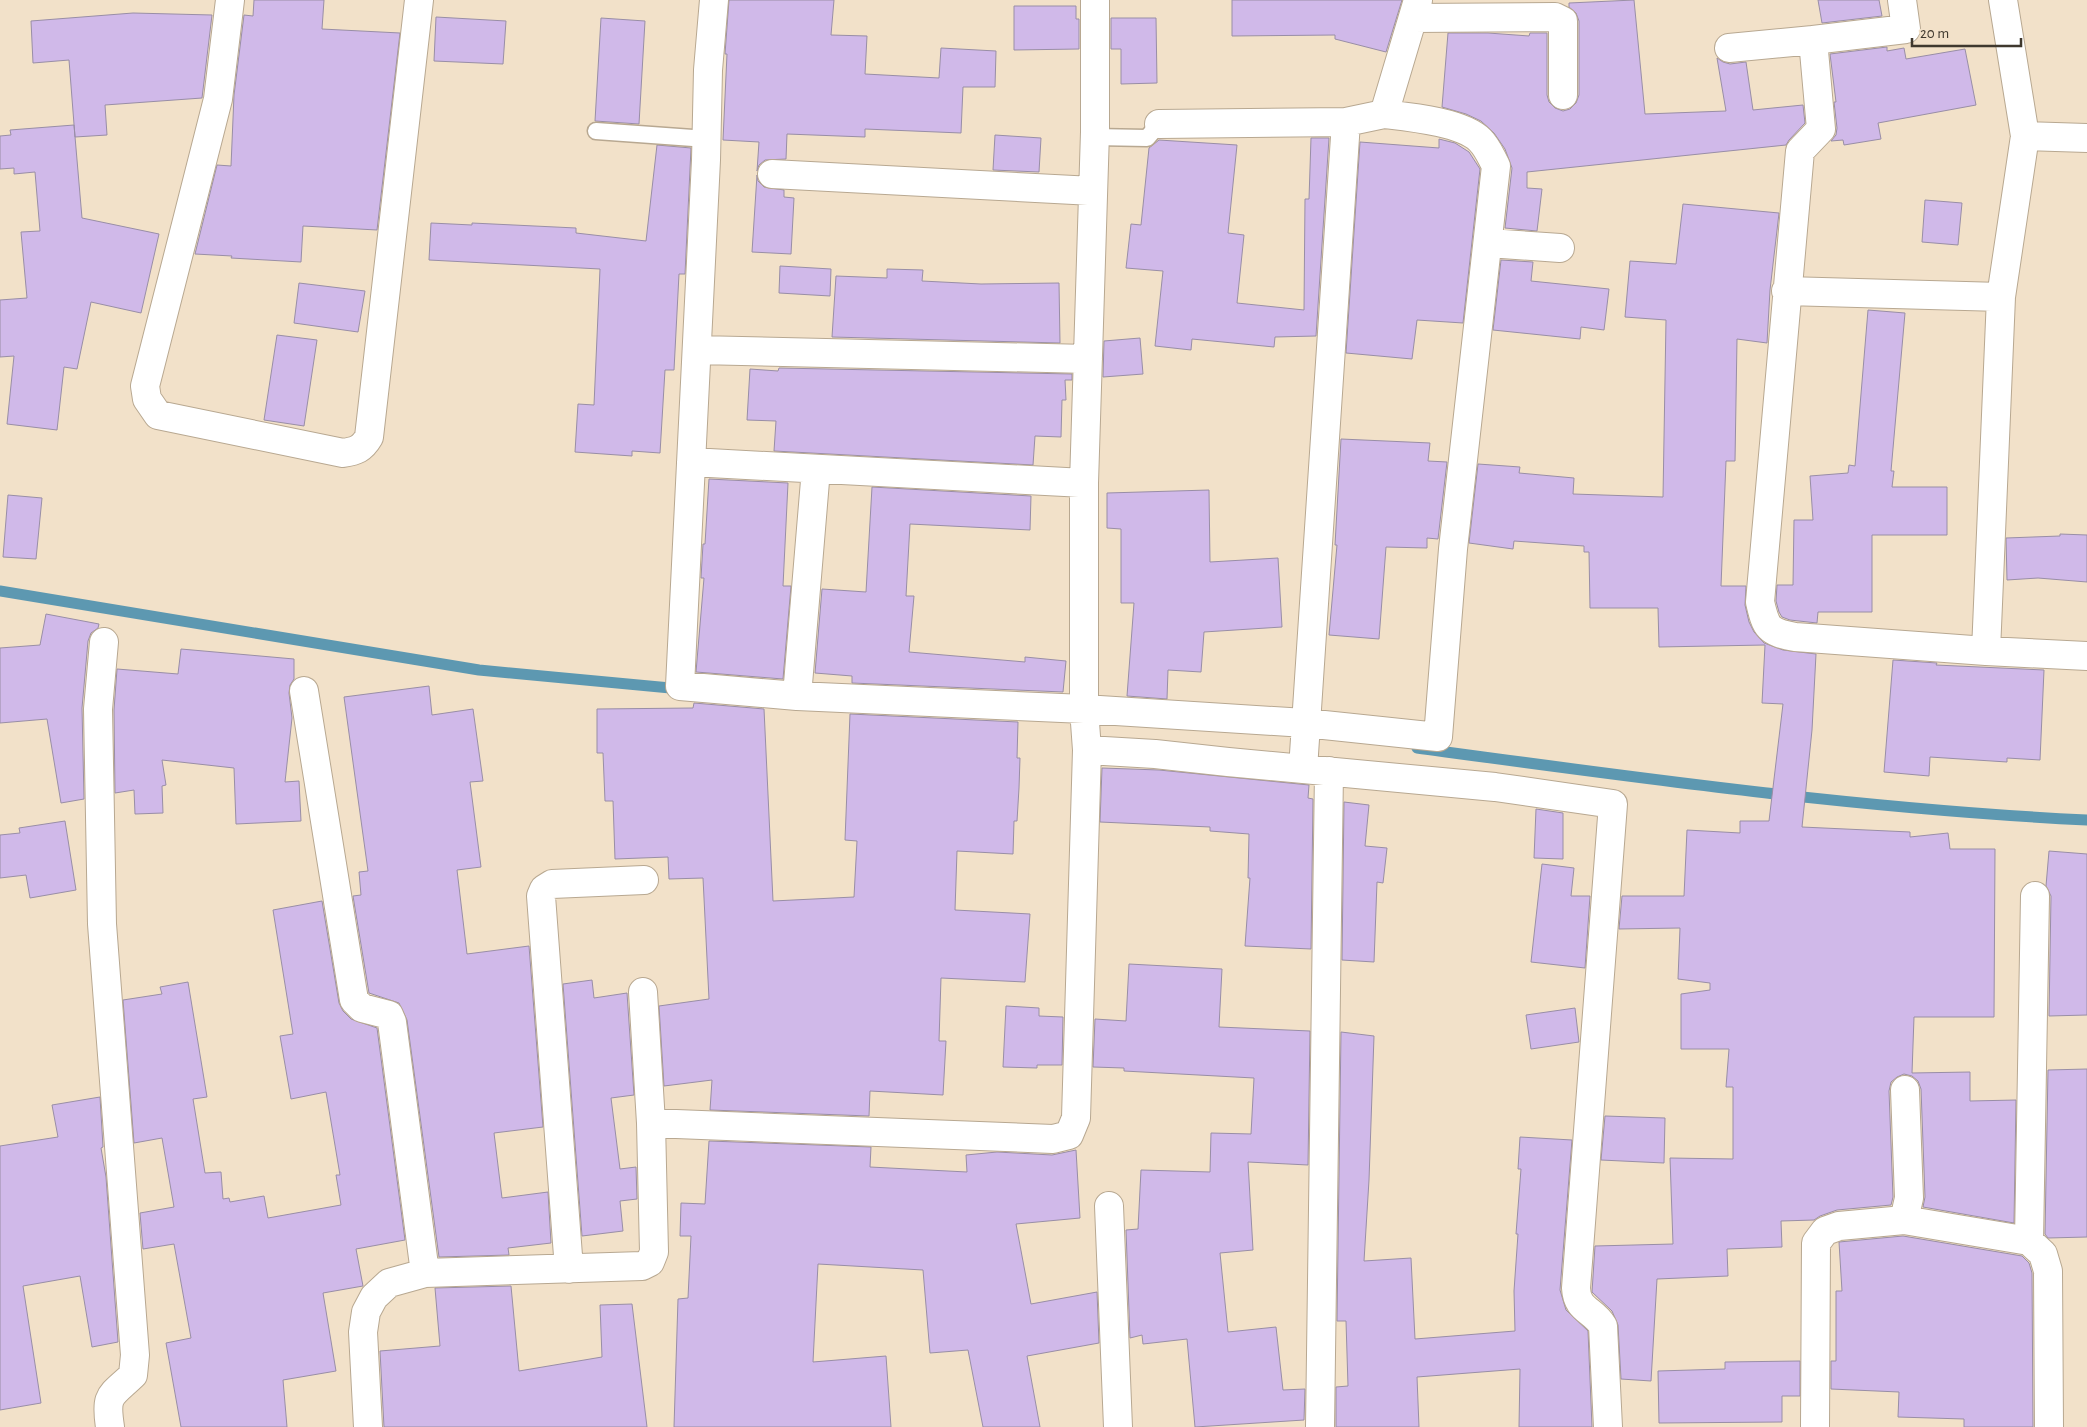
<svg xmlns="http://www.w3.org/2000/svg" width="2087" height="1427" font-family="'Alegreya Sans',sans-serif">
  <rect width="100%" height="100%" fill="#f2e1c9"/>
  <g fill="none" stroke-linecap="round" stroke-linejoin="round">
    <!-- stream -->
    <path stroke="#5d98b1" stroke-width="11" d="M 0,591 L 479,670 L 681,689
      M 1417,748 C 1639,778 1862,809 2087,820"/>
  </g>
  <!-- building -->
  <path fill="#d0b9e9" stroke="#998ea6" d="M 254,0 L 324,0 L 322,29 L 400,33 L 377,230 L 303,226 L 301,262 L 231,258 L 232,256 L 195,254 L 217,165 L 231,166 L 234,95 L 244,15 L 253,16 Z
    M 729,0 L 834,0 L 831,35 L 867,36 L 865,74 L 939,78 L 941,48 L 996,51 L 995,87 L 963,87 L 961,133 L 865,129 L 865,137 L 787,134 L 786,159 L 765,160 L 759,165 L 757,171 L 759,142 L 723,140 L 727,54 L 725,54 Z
    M 1232,0 L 1402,0 L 1386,52 L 1335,39 L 1335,35 L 1232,36 Z
    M 1634,0 L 1645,114 L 1726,111 L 1717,58 L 1723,62 L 1730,64 L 1746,62 L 1753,110 L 1803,105 L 1805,123 L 1789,140 L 1786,145 L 1527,172 L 1527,188 L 1542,189 L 1537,231 L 1505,228 L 1512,168 L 1505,149 L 1494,133 L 1481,121 L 1466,114 L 1442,107 L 1448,33 L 1488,33 L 1529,36 L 1530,33 L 1547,33 L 1547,95 L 1549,102 L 1555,108 L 1563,111 L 1570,109 L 1576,103 L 1579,95 L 1579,21 L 1576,13 L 1569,7 L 1569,3 Z
    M 1818,0 L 1879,0 L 1882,16 L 1822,23 Z
    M 1014,6 L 1076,6 L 1076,19 L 1079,19 L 1079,49 L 1014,50 Z
    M 133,13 L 212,15 L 202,98 L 105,105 L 107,135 L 75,137 L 69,60 L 33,63 L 31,21 Z
    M 436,17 L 506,21 L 503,64 L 434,61 Z
    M 601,18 L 645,21 L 639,124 L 595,121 Z
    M 1111,18 L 1156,18 L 1157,83 L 1121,84 L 1121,49 L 1111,49 Z
    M 1887,47 L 1887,51 L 1904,48 L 1906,59 L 1965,49 L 1976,105 L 1878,123 L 1881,139 L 1844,145 L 1843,140 L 1831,141 L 1836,135 L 1837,128 L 1834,102 L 1836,102 L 1830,54 Z
    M 74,125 L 82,218 L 159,234 L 141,313 L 91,302 L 77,369 L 64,367 L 57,430 L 7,424 L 14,356 L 0,357 L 0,300 L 27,298 L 21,232 L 40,231 L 35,172 L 14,174 L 14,168 L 0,169 L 0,136 L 11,135 L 10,130 Z
    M 995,135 L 1041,138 L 1039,172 L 993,170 Z
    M 1311,138 L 1329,138 L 1316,336 L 1275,337 L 1274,347 L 1192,339 L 1191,350 L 1155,346 L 1163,271 L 1126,268 L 1131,224 L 1141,225 L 1149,148 L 1159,140 L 1237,145 L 1228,233 L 1244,235 L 1237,303 L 1304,310 L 1305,199 L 1309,199 Z
    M 1439,139 L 1455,143 L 1469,152 L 1480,169 L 1463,323 L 1417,320 L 1412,359 L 1346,353 L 1360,142 L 1439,148 Z
    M 657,145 L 691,148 L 685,274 L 679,274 L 674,370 L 665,370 L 660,453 L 632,451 L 632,456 L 575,452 L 578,404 L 594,405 L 600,269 L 429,260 L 431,223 L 472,225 L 472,223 L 576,228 L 576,233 L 646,241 Z
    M 757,175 L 758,181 L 764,187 L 784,190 L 784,197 L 794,198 L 791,254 L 752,252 Z
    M 1925,200 L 1962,203 L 1958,245 L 1922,242 Z
    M 1683,204 L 1779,213 L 1770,290 L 1767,343 L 1737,339 L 1735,461 L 1726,461 L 1721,586 L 1746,586 L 1745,605 L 1749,622 L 1754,632 L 1764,643 L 1783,650 L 1816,654 L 1812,730 L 1802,827 L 1910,832 L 1910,837 L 1948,833 L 1950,849 L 1995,849 L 1994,1017 L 1914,1017 L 1912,1073 L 1970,1072 L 1970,1101 L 2016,1100 L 2014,1223 L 1923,1207 L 1925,1197 L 1921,1089 L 1918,1081 L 1912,1076 L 1904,1074 L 1897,1077 L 1891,1082 L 1889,1091 L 1893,1197 L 1891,1205 L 1837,1210 L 1820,1216 L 1814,1220 L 1781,1221 L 1782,1247 L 1727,1249 L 1728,1276 L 1657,1279 L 1651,1381 L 1621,1379 L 1618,1325 L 1612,1311 L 1592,1292 L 1595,1246 L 1673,1244 L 1670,1158 L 1733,1159 L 1733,1087 L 1726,1087 L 1729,1049 L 1681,1049 L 1681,994 L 1710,990 L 1710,983 L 1678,979 L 1680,928 L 1619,929 L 1622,896 L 1684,896 L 1687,830 L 1740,833 L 1740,821 L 1769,821 L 1783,704 L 1762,703 L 1765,645 L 1659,647 L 1658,608 L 1590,608 L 1589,552 L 1584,552 L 1584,546 L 1514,541 L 1513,549 L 1469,543 L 1478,464 L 1520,467 L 1519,473 L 1574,478 L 1573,494 L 1663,497 L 1666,320 L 1625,317 L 1630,261 L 1676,264 Z
    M 1501,260 L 1533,262 L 1531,281 L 1609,289 L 1604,330 L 1581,327 L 1580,339 L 1493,330 Z
    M 780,266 L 831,269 L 830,296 L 779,293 Z
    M 887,269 L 923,270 L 922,281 L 981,284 L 1059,283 L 1060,343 L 832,337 L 836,276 L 887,278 Z
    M 299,283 L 365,291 L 358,332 L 294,323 Z
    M 1868,310 L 1905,313 L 1891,471 L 1894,471 L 1892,487 L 1947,487 L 1947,535 L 1872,535 L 1872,612 L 1818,612 L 1817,623 L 1790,620 L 1782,617 L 1779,612 L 1776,601 L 1777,585 L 1793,585 L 1794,520 L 1813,520 L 1810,476 L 1848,473 L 1849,465 L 1855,466 Z
    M 277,335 L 317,340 L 304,426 L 264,420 Z
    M 1140,338 L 1143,374 L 1103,377 L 1104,341 Z
    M 779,368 L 1072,374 L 1072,380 L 1065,380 L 1066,400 L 1062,400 L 1061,437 L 1035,436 L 1033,465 L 774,451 L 776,421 L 747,420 L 750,369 L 778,371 Z
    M 1341,439 L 1430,443 L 1428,461 L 1447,462 L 1438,539 L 1427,538 L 1427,548 L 1386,547 L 1379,639 L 1329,635 L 1337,545 L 1335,545 Z
    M 709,479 L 788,483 L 783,586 L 791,586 L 783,679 L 696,672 L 704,578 L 701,578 L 703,544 L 705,544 Z
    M 872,487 L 1031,496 L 1030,530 L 910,524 L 906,596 L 914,596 L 909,652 L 1025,662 L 1025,657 L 1066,661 L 1063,692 L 852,683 L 852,676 L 815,673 L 822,589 L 866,592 Z
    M 1209,490 L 1210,562 L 1278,558 L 1282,627 L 1204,632 L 1201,672 L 1168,670 L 1167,699 L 1127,696 L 1134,603 L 1121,603 L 1121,529 L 1107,528 L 1107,493 Z
    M 8,495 L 42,498 L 36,559 L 3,557 Z
    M 2060,534 L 2087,535 L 2087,582 L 2038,578 L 2007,580 L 2006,538 L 2060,536 Z
    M 46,614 L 99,624 L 98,628 L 91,633 L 88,641 L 82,708 L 84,799 L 61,803 L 47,719 L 0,723 L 0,648 L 40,645 Z
    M 181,649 L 294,659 L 294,679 L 290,685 L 289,693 L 292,718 L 285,782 L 299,781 L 301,821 L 236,824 L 234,768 L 162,760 L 166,785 L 162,786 L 163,813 L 135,814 L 134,790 L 115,793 L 114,710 L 117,669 L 178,674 Z
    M 1893,660 L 1937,663 L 1936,665 L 2044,670 L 2040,760 L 2007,758 L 2007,762 L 1930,757 L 1929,776 L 1884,772 Z
    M 429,686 L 432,715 L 473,709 L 483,781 L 470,782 L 481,867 L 457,870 L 467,954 L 529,946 L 543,1127 L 494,1133 L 502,1198 L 548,1192 L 551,1243 L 508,1248 L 509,1255 L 439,1257 L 407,1020 L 399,1003 L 369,993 L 353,896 L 361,895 L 359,872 L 368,871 L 344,697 Z
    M 694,703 L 764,709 L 773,901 L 854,897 L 857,841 L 845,840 L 850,714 L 1018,722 L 1017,758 L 1020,758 L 1019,788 L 1017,821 L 1014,821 L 1013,854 L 957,851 L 955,910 L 1030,914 L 1025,982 L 941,978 L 939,1041 L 946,1041 L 943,1095 L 870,1091 L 869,1116 L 710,1110 L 712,1080 L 664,1086 L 659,1006 L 709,999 L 703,878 L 669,879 L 668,857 L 615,859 L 613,801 L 605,801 L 603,753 L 597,753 L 597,709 L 693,708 Z
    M 1102,768 L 1159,770 L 1309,785 L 1308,798 L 1313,799 L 1311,949 L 1245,946 L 1250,878 L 1248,878 L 1249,834 L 1210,831 L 1210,827 L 1100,822 Z
    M 1344,802 L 1369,805 L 1365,846 L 1387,848 L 1383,883 L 1377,882 L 1374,962 L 1342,960 Z
    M 1536,809 L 1563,813 L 1563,859 L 1534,858 Z
    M 65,821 L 76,890 L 30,898 L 26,875 L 0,878 L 0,835 L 20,833 L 19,828 Z
    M 2049,851 L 2087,854 L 2087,1015 L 2049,1016 L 2051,896 L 2046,886 Z
    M 1542,864 L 1574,868 L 1571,896 L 1590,896 L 1585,968 L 1531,962 Z
    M 322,901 L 339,1003 L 343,1011 L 351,1019 L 377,1028 L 405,1240 L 356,1249 L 363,1286 L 323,1293 L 336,1371 L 283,1380 L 287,1427 L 181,1427 L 166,1343 L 191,1338 L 174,1244 L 143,1249 L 140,1213 L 174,1207 L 162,1138 L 134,1143 L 123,1000 L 162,994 L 160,987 L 188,982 L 207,1097 L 193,1099 L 205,1173 L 221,1172 L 223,1199 L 229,1198 L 230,1202 L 264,1196 L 268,1218 L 341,1205 L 336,1175 L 340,1175 L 326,1092 L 291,1099 L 280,1036 L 293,1034 L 273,910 Z
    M 1129,964 L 1222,969 L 1219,1027 L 1310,1031 L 1308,1165 L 1248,1162 L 1253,1250 L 1220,1253 L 1228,1332 L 1276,1327 L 1283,1390 L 1305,1389 L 1304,1420 L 1195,1427 L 1187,1339 L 1143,1344 L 1142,1335 L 1130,1338 L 1126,1230 L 1138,1229 L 1141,1170 L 1210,1172 L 1211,1133 L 1251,1134 L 1254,1078 L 1124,1071 L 1124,1068 L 1093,1067 L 1095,1019 L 1126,1021 Z
    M 592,980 L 594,998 L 627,993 L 634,1095 L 611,1098 L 620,1169 L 636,1167 L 637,1199 L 620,1201 L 623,1231 L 582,1236 L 563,984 Z
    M 1006,1006 L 1039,1008 L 1039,1016 L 1063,1017 L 1062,1065 L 1037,1065 L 1037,1068 L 1003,1067 Z
    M 1575,1008 L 1579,1042 L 1531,1049 L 1526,1015 Z
    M 1341,1032 L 1374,1036 L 1369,1180 L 1364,1261 L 1411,1258 L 1415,1339 L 1515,1331 L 1514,1291 L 1518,1234 L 1516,1234 L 1521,1169 L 1518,1169 L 1520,1137 L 1572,1140 L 1560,1290 L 1566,1310 L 1588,1331 L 1592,1427 L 1519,1427 L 1520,1369 L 1417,1377 L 1419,1427 L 1336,1427 L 1336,1387 L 1348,1386 L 1346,1321 L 1337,1321 Z
    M 2087,1069 L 2087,1237 L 2048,1238 L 2045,1234 L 2048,1070 Z
    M 100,1097 L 103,1147 L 101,1148 L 106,1177 L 118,1342 L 92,1347 L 80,1276 L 23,1286 L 41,1403 L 0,1410 L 0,1146 L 58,1137 L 52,1105 Z
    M 1605,1116 L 1665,1118 L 1664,1163 L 1601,1160 Z
    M 709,1141 L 871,1147 L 870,1167 L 967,1172 L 966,1155 L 997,1152 L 1052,1155 L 1076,1150 L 1080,1218 L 1016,1224 L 1031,1304 L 1097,1292 L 1099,1343 L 1027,1356 L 1040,1427 L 983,1427 L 968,1350 L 930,1353 L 923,1270 L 818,1264 L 813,1362 L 886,1356 L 891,1427 L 674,1427 L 678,1299 L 688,1298 L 691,1236 L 680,1236 L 681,1203 L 705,1204 Z
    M 1903,1236 L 2022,1256 L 2029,1263 L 2032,1273 L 2033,1427 L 1964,1427 L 1964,1419 L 1898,1417 L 1899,1392 L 1831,1389 L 1831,1361 L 1836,1361 L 1836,1291 L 1842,1291 L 1839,1242 Z
    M 511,1286 L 519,1371 L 602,1357 L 600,1305 L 632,1304 L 647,1427 L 384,1427 L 380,1351 L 440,1346 L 435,1288 Z
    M 1800,1361 L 1800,1396 L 1782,1396 L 1782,1422 L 1659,1423 L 1658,1371 L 1725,1369 L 1725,1362 Z"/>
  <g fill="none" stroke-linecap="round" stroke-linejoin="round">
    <defs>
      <path id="lane" d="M 596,131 L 707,139
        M 1094,137 L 1147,138 L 1159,124"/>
      <path id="street" d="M 230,0 L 218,99 L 145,386 L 147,399 L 158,415 L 343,453 C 356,451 362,449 369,437 L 419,0
        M 714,0 L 708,70 L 706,160 L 680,686 L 797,696 L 1084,709 L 1305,723 L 1438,737 L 1453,549 L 1496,166 C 1491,157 1488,148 1480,140 C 1462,122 1409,117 1384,114
        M 1902,0 L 1906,29 L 1813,40 L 1821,129 L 1800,151 L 1760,602 C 1766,628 1768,632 1795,637 L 1986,651 L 2001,297 L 2025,136 L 2003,0
        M 1413,18 L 1555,17 L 1563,21 L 1563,95
        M 1729,48 L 1813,40
        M 1159,124 L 1346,122
        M 2025,136 L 2087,138
        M 772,174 L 1093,191
        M 1488,243 L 1560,248
        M 1786,291 L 2001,297
        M 697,350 L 1088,359
        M 691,462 L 1084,483
        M 104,642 L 98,709 L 102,924 L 135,1355 L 133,1375 C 110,1397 105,1394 110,1427
        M 1986,651 L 2087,656
        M 304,691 L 354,1000 L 362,1008 L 389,1015 L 392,1022 L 425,1273
        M 797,696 L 816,469
        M 1087,750 L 1155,754 L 1228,762 L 1495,787 L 1613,804 L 1576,1288 C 1577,1311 1593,1309 1603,1326 L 1608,1427
        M 1303,769 L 1346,122 L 1384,114 L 1418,0
        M 2035,896 L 2029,1241 L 2043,1254 L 2048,1271 L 2049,1427
        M 643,992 L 651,1123
        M 1109,1206 L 1118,1427
        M 1904,1220 L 1909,1198 L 1905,1090
        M 569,1269 L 541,896 L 544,889 L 552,884 L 644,880
        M 368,1427 L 363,1332 L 366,1312 L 374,1297 L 389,1283 L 425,1273 L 642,1266 L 650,1262 L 654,1252 L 651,1123 L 1053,1139 L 1069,1135 L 1076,1118 L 1087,750 L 1084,709 L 1084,483 L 1095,132 L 1095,0
        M 1320,1427 L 1329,771
        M 1815,1427 L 1816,1243 L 1825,1231 L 1839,1226 L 1904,1220 L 2029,1241"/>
    </defs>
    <!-- lane casing -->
    <use href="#lane" stroke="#b8a891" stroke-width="19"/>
    <!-- street casing -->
    <use href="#street" stroke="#b8a891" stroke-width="30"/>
    <!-- lane -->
    <use href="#lane" stroke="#fff" stroke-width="16"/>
    <!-- street -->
    <use href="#street" stroke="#fff" stroke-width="28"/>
  </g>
  <!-- scale -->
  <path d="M1912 38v8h109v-8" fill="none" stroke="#3f382e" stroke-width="2.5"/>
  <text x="1920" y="38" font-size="15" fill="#3f382e" stroke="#f2e1c9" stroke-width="4" paint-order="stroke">20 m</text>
</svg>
